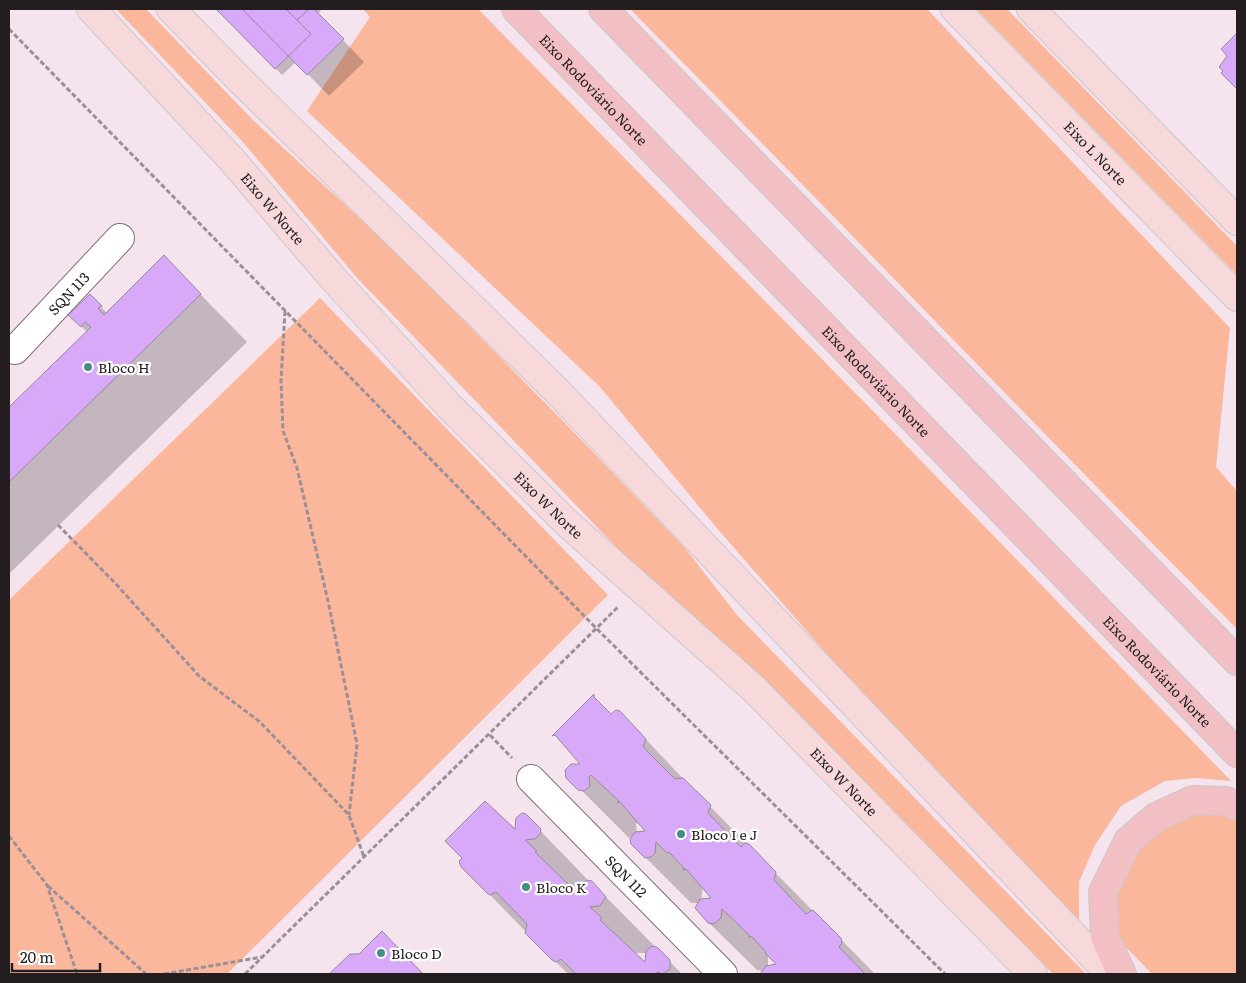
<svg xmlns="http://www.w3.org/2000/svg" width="1246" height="983" font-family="Literata,serif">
  <rect width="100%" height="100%" fill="#f5e4ee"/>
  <!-- green -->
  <path fill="#fbb79c" d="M 116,9 L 146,9 L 253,120 L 389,245 L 568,426 L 685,548 L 737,615 L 1086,974 L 1053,974 L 904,823 L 688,611 L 620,551 L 358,279 L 242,141 Z
    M 363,9 L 478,9 L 869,407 L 1231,781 L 1196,778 L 1165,781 L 1121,806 L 1095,845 L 1079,882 L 1079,926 L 909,748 L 721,533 L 600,387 L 307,111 L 370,17 Z
    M 630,9 L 927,9 L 1230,328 L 1216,467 L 1237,491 L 1237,629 C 1033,424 834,215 630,9 Z
    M 976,9 L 1007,9 L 1237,246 L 1237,275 Z
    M 320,298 L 608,595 L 227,974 L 9,974 L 9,600 Z
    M 1189,812 L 1224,812 L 1237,818 L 1237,974 L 1152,974 L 1120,941 L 1111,896 L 1132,848 Z"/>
  <!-- shadow -->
  <path fill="#0003" fill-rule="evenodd" d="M 218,9 L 320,9 L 321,10 L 318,14 L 364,62 L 329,96 L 296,62 L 282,75 Z
    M 1237,35 L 1237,87 L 1223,73 L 1228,56 L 1223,49 Z
    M 164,257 L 247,342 L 9,574 L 9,408 L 87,332 L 70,315 L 90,296 L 107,313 Z
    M 620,712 L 692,788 L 875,974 L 762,974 L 763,971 L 757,970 L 709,923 L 699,903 L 691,903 L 644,856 L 636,833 L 629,838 L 568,777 L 583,765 L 611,716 ZM 638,822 L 648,832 L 637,833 L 636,824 ZM 703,887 L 713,899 L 701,900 ZM 768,955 L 778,965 L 768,967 Z
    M 525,815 L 587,879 L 583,884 L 604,895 L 682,974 L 568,974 L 526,932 L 462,866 L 516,832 ZM 581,885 L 580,896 L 571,887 ZM 635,953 L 647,953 L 646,964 Z
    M 382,933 L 424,974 L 331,974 L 351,955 L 359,955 Z"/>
  <!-- building -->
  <path fill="#d8a9f9" stroke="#948b9a" d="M 216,9 L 286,9 L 311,34 L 275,69 Z
    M 242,9 L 314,9 L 344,39 L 307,75 Z
    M 286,9 L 309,9 L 297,20 Z
    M 1237,33 L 1237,89 L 1221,73 L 1223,71 L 1219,67 L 1227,56 L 1221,49 Z
    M 164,255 L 201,294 L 9,482 L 9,407 L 91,327 L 85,322 L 81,327 L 68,315 L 90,294 L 102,306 L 98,308 L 104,315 Z
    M 594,694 L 594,697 L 611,714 L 616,710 L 620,711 L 646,739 L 643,747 L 675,779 L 683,778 L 711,805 L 708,813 L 741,847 L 745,843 L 749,844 L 776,872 L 774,880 L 806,914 L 813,910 L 841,938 L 842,943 L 839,947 L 865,974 L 760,974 L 766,966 L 776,964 L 765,953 L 766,952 L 751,936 L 749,938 L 749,935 L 722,909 L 721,918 L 714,924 L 708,923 L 695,908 L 700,899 L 711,898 L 686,869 L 683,870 L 684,868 L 669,852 L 667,853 L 656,842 L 655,853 L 651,857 L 645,858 L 631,844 L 630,839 L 635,832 L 645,831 L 620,802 L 617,803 L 619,801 L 591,775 L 589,777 L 590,786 L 584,791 L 578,790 L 566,778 L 565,770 L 571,764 L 580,764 L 555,735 L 552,736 Z
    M 485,801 L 515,829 L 516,818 L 522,813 L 526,814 L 541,829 L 540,834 L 535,839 L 525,840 L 537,851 L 535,852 L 579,895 L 580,885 L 587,880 L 592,881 L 606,897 L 600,906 L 590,907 L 602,918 L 600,920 L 645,962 L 646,951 L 652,946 L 657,947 L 670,960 L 670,969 L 663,974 L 657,972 L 657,974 L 576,974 L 561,959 L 556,962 L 552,960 L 525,933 L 527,924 L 496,892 L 490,895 L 487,893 L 461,867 L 459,861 L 462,858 L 445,841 Z
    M 382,931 L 423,974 L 329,974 L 350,954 L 359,954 Z"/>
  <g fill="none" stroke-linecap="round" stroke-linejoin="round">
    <defs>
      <g id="street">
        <path id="s1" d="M 15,350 L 120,238"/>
        <path id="s2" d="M 531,779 L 723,974"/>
      </g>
      <g id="primary">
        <path id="s3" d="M 91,9 L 232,160 L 330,275 L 449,406 L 567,523 L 754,689 L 1033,974"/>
        <path d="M 171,9 L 238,78 L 558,392 L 1110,974"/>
        <path id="s4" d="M 955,9 L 1237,297"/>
        <path d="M 1031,9 L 1237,221"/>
      </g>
      <g id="highway">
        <path id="s5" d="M 516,9 L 1237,753"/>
        <path d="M 603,9 L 1237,661"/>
        <path d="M 1122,974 L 1105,937 L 1103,892 L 1128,841 L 1156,817 L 1193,800 L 1226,801 L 1237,806"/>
      </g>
    </defs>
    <!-- street casing -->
    <use href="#street" stroke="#7f6f79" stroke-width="30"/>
    <!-- primary casing -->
    <use href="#primary" stroke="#cac9c9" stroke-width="30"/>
    <!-- highway casing -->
    <use href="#highway" stroke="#cac9c9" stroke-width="30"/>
    <!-- path -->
    <path stroke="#9c8f96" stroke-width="3" stroke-dasharray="5 2.5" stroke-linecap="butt" d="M 9,29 L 597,629 L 945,974
      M 285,311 L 281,380 L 283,431 L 297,468 L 328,601 L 357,744 L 349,815
      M 58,525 L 116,584 L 199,676 L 260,722 L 349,815 L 364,857
      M 490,735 L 512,758
      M 9,836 L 47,885 L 77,974
      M 48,886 L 146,974
      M 164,974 L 262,957
      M 245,974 L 619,606"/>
    <!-- street -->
    <use href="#street" stroke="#fff" stroke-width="28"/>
    <!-- primary -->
    <use href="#primary" stroke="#f7d9dc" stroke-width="28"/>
    <!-- highway -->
    <use href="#highway" stroke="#f2bfc4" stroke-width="28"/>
  </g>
  <!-- markers -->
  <g fill="#458c86" stroke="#fff" stroke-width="2">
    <circle cx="88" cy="367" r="5"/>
    <circle cx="681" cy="834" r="5"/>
    <circle cx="526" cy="887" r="5"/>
    <circle cx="381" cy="953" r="5"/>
  </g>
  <g text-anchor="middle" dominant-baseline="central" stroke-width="4.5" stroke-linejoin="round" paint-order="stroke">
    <!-- street labels -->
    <g font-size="14" fill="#231d20" stroke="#fff">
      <text stroke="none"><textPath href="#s5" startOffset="112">Eixo Rodoviário Norte</textPath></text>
      <text stroke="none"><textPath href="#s4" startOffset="201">Eixo L Norte</textPath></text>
      <text stroke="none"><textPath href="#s3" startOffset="270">Eixo W Norte</textPath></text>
      <text stroke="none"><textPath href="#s1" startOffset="78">SQN 113</textPath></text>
      <text stroke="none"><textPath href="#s5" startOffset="518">Eixo Rodoviário Norte</textPath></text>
      <text stroke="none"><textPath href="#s3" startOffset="675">Eixo W Norte</textPath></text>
      <text stroke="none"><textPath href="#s5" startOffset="922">Eixo Rodoviário Norte</textPath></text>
      <text stroke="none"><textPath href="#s3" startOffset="1080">Eixo W Norte</textPath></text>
      <text stroke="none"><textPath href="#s2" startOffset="136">SQN 112</textPath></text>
    </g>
    <!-- poi labels -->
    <g font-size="14" fill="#231d20" stroke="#fff" text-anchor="start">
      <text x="98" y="367">Bloco H</text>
      <text x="691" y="834">Bloco I e J</text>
      <text x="536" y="887">Bloco K</text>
      <text x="391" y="953">Bloco D</text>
    </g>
  </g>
  <!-- border -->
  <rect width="1246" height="983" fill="none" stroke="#231d20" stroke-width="20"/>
  <!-- scale -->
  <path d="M12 963v8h88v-8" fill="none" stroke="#231d20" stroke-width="2.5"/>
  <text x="20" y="963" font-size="15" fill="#231d20" stroke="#ffffff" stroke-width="4" paint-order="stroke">20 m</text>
</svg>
